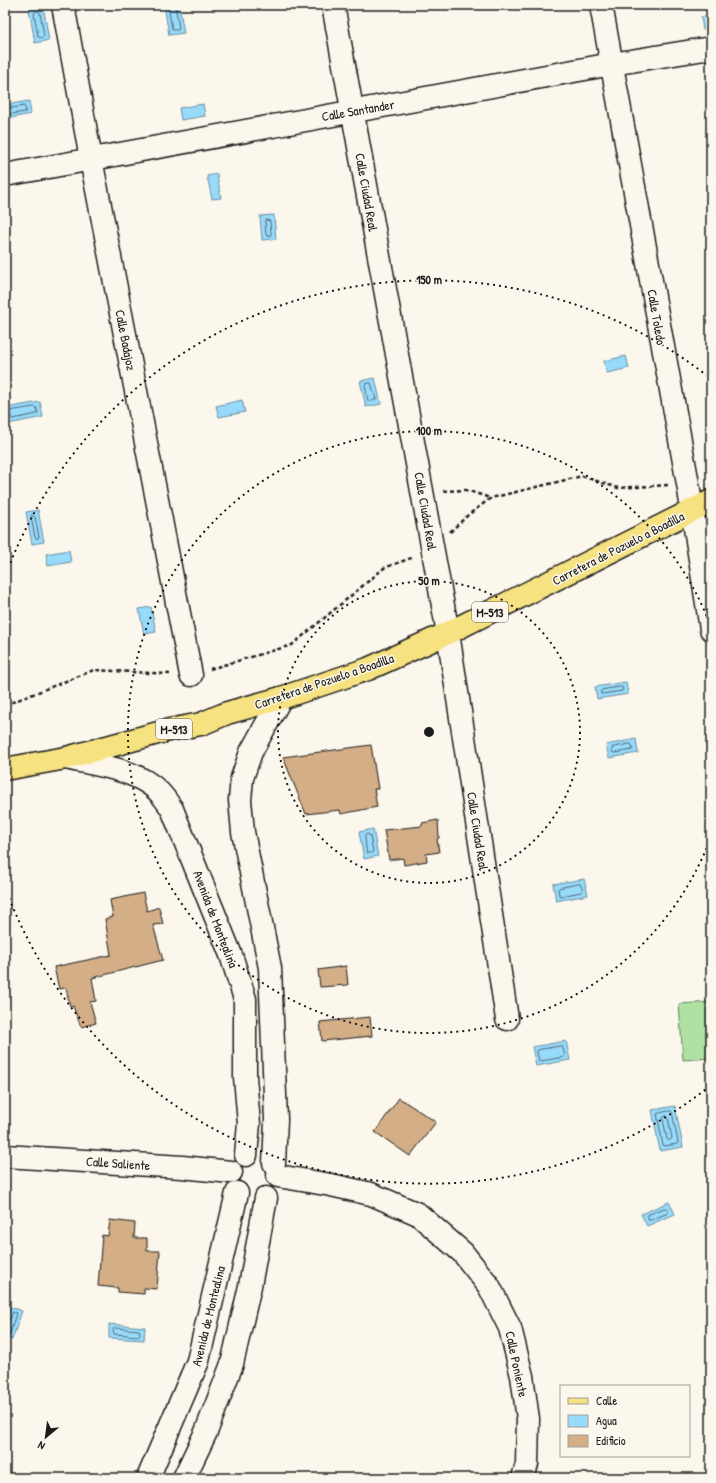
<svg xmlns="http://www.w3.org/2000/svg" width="716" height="1483" font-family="'Patrick Hand',sans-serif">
  <rect width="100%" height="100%" fill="#fbf7ec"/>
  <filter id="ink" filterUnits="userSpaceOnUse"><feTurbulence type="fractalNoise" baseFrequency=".025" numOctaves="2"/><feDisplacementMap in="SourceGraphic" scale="8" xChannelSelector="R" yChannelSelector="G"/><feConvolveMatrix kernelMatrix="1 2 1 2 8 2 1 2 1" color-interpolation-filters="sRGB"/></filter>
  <g filter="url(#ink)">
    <!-- green -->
    <path fill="#aee1a2" stroke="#657e5f" d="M 711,1002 L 711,1058 L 683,1060 L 679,1004 Z"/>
    <!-- water -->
    <path fill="#98dafa" stroke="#668ea1" d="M 164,5 L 179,5 L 184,33 L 169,35 Z
      M 43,6 L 49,40 L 35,43 L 29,9 Z
      M 711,15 L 711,29 L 703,30 L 701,17 Z
      M 29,101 L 31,114 L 5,119 L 5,105 Z
      M 203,104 L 205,116 L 181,120 L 179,108 Z
      M 217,174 L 221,198 L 212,199 L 207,176 Z
      M 274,215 L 276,239 L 262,240 L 260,216 Z
      M 626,356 L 629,368 L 607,373 L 604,361 Z
      M 375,378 L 381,404 L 366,407 L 360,381 Z
      M 242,400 L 245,412 L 219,417 L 216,406 Z
      M 40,402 L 43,417 L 8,424 L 5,408 Z
      M 38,510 L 44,542 L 32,544 L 26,512 Z
      M 69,550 L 71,562 L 48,566 L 46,554 Z
      M 151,607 L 156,632 L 144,634 L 139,609 Z
      M 626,682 L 628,694 L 597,699 L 595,687 Z
      M 636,739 L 638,753 L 609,758 L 606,745 Z
      M 373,829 L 378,856 L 364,859 L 359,832 Z
      M 584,879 L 588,895 L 556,901 L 553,884 Z
      M 566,1041 L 570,1060 L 536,1066 L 532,1047 Z
      M 675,1106 L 683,1147 L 660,1151 L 652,1110 Z
      M 669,1202 L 675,1214 L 647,1226 L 641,1214 Z
      M 10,1307 L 22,1311 L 12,1340 L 5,1338 L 5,1322 Z
      M 109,1324 L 145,1327 L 144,1340 L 109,1338 Z"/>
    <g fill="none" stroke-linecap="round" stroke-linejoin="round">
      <!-- shore -->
      <path stroke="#4e6875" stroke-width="1" d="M 168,5 L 172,29 L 174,30 L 178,30 L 179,28 L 175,5
        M 38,11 L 40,13 L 44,35 L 43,37 L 40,38 L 38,36 L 34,14 L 35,12 Z
        M 5,109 L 24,106 L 26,110 L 25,112 L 5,115
        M 266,220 L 270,221 L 271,234 L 270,236 L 266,235 L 265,222 Z
        M 371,383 L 376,399 L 370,402 L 368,401 L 365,385 L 366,384 Z
        M 36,407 L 38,412 L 37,414 L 13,419 L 11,418 L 10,413 L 11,411 Z
        M 32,515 L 35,517 L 39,537 L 37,539 L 35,537 L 31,517 Z
        M 621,687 L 623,688 L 622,691 L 602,694 L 600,693 L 602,690 Z
        M 631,744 L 633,748 L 632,750 L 614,753 L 612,752 L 612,748 Z
        M 365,835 L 368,834 L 370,836 L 373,851 L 372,853 L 367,853 Z
        M 580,884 L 583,890 L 581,892 L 561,896 L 559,895 L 558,889 L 559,888 Z
        M 562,1046 L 565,1055 L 564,1057 L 541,1061 L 539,1061 L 537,1052 L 538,1050 Z
        M 670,1111 L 672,1112 L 678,1142 L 677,1144 L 665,1146 L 663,1145 L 657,1114 L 659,1113 Z
        M 667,1116 L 668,1118 L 672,1138 L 669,1141 L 667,1139 L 663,1119 L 664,1117 Z
        M 665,1208 L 668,1209 L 668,1213 L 651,1220 L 648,1220 L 648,1215 Z
        M 5,1321 L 10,1319 L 13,1312 L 16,1313 L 10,1334 L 5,1334
        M 115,1328 L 139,1330 L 140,1334 L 138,1336 L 114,1334 L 113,1330 Z"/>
    </g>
    <!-- building -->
    <path fill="#d4ae86" stroke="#1c1c1c" d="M 371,745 L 378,789 L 374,789 L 377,807 L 341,814 L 340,810 L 306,814 L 283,757 Z
      M 438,820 L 439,838 L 437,839 L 439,852 L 426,854 L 427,861 L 404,865 L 403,858 L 389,860 L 384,830 L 422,826 L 422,823 Z
      M 143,893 L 147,911 L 159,907 L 163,924 L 153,925 L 163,960 L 92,978 L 96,1001 L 90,1002 L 96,1023 L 81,1027 L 73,1006 L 70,1007 L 66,988 L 59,989 L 54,967 L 111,955 L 105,919 L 113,917 L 110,900 Z
      M 346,966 L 348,985 L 320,987 L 318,970 Z
      M 370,1017 L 372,1036 L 322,1041 L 320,1022 Z
      M 399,1098 L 436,1122 L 410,1156 L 375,1132 Z
      M 110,1220 L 135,1223 L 134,1238 L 147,1238 L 147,1251 L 160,1251 L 157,1289 L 144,1288 L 144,1294 L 118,1292 L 118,1288 L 98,1286 L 102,1235 L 108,1236 Z"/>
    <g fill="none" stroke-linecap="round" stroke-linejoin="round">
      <defs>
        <path id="minor" d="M 63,5 L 91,159 L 191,675
          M 333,5 L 448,633 L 507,1019
          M 601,5 L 688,484 L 711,629
          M 5,175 L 612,64 L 711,48
          M 66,758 C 96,765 137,769 159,792 C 164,797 168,803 172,809 L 231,955 L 245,999 L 245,1077 L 249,1124 L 246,1155
          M 5,1156 L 182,1167 L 231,1172
          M 274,1163 L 276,1120 L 270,968 L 243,832 L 240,800 L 242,778 L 251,752 L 281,698
          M 278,1176 L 331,1185 L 371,1194 L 418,1214 L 463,1253 L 489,1286 L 510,1328 L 522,1376 L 528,1419 L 527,1464 L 523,1478
          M 148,1478 L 198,1361 L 237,1193
          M 184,1478 L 206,1432 L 232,1364 L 250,1286 L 266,1198"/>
        <path id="major" d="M 5,769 L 66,758 L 169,730 L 201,724 L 227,713 L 281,698 L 368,669 L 448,633 L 711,501"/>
      </defs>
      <!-- minor casing -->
      <use href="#minor" stroke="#1c1c1c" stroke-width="25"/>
      <!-- major casing -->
      <use href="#major" stroke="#1c1c1c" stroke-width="25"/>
      <!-- path -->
      <path stroke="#1c1c1c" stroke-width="2.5" stroke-dasharray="4 3" stroke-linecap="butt" d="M 443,491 L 466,490 L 490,498
        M 450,532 L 468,515 L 491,498 L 582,476 L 618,488 L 668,485
        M 210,669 L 292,645 L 384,568 L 414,557
        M 5,705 L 94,670 L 170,674"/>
      <!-- minor -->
      <use href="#minor" stroke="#fbf7ec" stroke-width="22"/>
      <!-- major -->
      <use href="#major" stroke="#f6e281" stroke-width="22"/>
    </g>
  </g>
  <!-- distance rings -->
  <g fill="none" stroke="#1c1c1c" stroke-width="2" stroke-dasharray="2 4">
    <circle cx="429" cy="732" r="151"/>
    <path d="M711 837A301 301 0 1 1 711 627"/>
    <path d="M710 1086A452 452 0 0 1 6 890M6 574A452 452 0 0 1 710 378"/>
  </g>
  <g text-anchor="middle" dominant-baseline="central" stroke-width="3" stroke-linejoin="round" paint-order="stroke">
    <!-- shield labels -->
    <g fill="#fbf7ec" stroke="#5f5e5a" stroke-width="1">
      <rect x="472" y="602" width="36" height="20" rx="3"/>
      <rect x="156" y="719" width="36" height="20" rx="3"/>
    </g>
    <g font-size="12" font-weight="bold" fill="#1c1c1c">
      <text x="490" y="612">M-513</text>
      <text x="174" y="729">M-513</text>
    </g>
    <!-- street labels -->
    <g font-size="13" fill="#1c1c1c" stroke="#fbf7ec">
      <text transform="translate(358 110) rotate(-10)">Calle Santander</text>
      <text transform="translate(367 192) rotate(80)">Calle Ciudad Real</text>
      <text transform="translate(657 317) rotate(80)">Calle Toledo</text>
      <text transform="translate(126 340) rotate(79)">Calle Badajoz</text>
      <text transform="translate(426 511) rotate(80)">Calle Ciudad Real</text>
      <text transform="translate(618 548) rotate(-27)">Carretera de Pozuelo a Boadilla</text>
      <text transform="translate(324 681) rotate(-19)">Carretera de Pozuelo a Boadilla</text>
      <text transform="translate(478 831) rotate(81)">Calle Ciudad Real</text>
      <text transform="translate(216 919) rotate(69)">Avenida de Montealina</text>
      <text transform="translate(118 1163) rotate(4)">Calle Saliente</text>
      <text transform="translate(208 1316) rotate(-76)">Avenida de Montealina</text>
      <text transform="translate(517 1364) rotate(78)">Calle Poniente</text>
    </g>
  </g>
  <circle cx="429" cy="732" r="6" fill="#1c1c1c" stroke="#fbf7ec" stroke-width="2"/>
  <g font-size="12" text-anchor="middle" font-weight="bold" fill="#1c1c1c" stroke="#fbf7ec" stroke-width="3" stroke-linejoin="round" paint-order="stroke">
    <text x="429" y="284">150 m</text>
    <text x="429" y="435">100 m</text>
    <text x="429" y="585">50 m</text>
  </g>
  <!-- margin -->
  <rect width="716" height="1483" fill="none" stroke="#fbf7ec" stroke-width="20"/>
  <rect x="10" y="10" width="696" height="1463" fill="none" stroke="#1c1c1c" stroke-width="1.5" filter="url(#ink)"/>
  <!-- legend -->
  <rect x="560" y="1385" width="130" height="72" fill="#fbf7ec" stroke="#a29f99"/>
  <rect x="568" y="1398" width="20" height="6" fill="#f6e281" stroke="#a29f99"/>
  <text x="596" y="1405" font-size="12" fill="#1c1c1c">Calle</text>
  <rect x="568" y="1415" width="20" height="12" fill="#98dafa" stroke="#a29f99"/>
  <text x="596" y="1425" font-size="12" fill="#1c1c1c">Agua</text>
  <rect x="568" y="1435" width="20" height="12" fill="#d4ae86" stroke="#a29f99"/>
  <text x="596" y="1445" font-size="12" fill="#1c1c1c">Edificio</text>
  <!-- north arrow -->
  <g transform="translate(46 1437) rotate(209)" stroke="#fbf7ec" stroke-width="3" paint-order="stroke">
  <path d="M0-3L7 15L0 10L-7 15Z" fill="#1c1c1c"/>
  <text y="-6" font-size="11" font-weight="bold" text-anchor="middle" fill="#1c1c1c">N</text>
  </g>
</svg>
